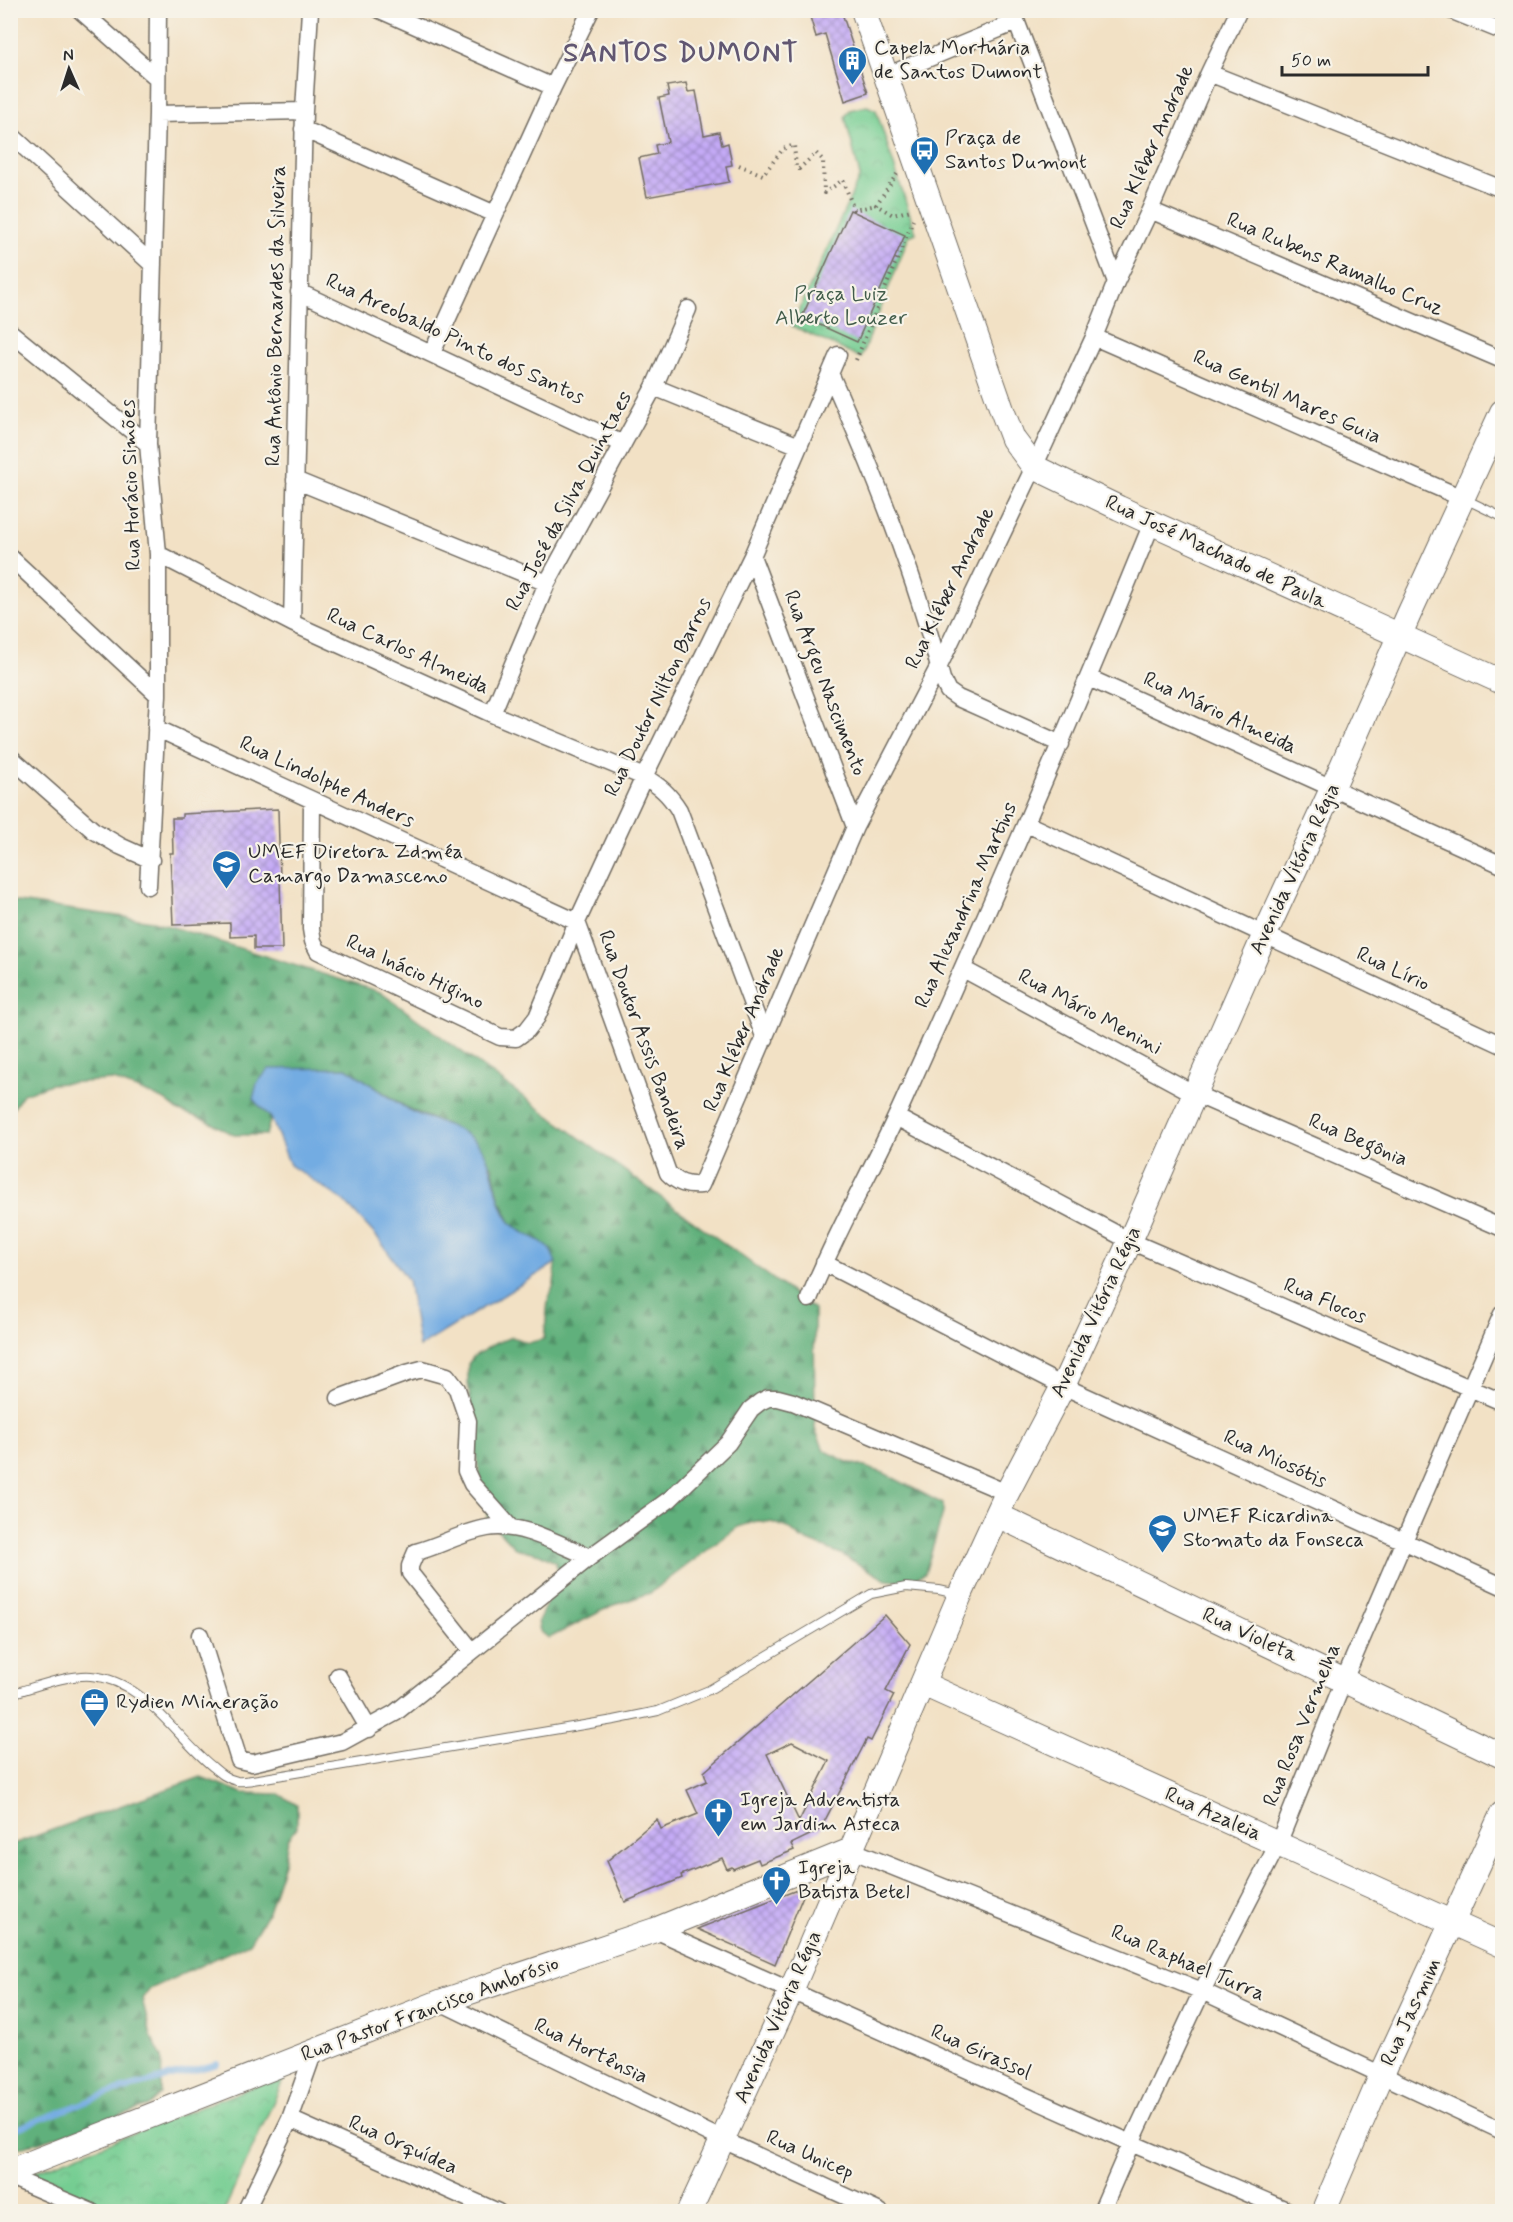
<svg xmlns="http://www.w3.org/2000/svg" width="1513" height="2222" font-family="Mynerve,sans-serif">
  <defs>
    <pattern id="forest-firs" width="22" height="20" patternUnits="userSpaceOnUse" patternTransform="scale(1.5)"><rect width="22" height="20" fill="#60b07c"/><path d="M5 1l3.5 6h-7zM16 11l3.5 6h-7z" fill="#4f8f66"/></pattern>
    <pattern id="park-crowns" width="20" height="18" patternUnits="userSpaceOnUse" patternTransform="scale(1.5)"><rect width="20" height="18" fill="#75cd92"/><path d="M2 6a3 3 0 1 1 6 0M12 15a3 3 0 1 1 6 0" fill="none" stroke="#65b07e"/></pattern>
    <pattern id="building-cross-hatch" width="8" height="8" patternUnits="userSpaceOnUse" patternTransform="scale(1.5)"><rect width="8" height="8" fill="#c4aaf6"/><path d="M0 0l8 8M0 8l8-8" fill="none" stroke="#9f8bc7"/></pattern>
  </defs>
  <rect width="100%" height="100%" fill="#f7f3e8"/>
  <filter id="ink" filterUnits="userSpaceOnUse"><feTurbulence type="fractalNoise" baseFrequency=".0167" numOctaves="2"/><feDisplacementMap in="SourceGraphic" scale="12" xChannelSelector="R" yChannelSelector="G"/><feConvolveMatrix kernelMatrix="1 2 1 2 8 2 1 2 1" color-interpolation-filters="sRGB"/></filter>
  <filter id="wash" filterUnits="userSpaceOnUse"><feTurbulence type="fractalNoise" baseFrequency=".008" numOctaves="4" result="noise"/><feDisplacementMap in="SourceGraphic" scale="24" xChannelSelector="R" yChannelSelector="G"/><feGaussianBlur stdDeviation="1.35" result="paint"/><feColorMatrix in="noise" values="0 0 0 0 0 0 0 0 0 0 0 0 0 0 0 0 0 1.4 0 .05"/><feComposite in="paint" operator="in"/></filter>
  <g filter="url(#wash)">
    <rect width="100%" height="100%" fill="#f2e1c5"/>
    <!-- forest -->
    <path fill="url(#forest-firs)" stroke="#466e54" stroke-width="1.5" d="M 11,901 L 153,921 L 380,992 L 814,1309 L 815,1429 L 824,1450 L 845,1461 L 884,1473 L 943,1504 L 943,1513 L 925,1573 L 907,1582 L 886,1580 L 841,1554 L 800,1538 L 790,1529 L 771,1522 L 757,1521 L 738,1527 L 650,1593 L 611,1606 L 549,1638 L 540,1631 L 538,1621 L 560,1575 L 555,1562 L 540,1554 L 515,1548 L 488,1520 L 475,1450 L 473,1421 L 468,1383 L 468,1364 L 474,1356 L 496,1343 L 512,1337 L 528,1343 L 544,1339 L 548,1301 L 554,1284 L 556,1263 L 510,1222 L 500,1201 L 492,1166 L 454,1128 L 409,1109 L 346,1068 L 313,1070 L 253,1099 L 271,1118 L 266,1135 L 234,1135 L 206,1120 L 179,1111 L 165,1100 L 113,1080 L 51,1084 L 23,1094 L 11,1112 Z
      M 201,1777 L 243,1793 L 279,1794 L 297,1805 L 297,1827 L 288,1839 L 284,1863 L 268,1912 L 249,1943 L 150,1989 L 142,1999 L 151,2036 L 162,2057 L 161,2094 L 148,2106 L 24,2147 L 11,2148 L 10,1845 Z"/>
    <!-- park -->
    <path fill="url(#park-crowns)" stroke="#507c5e" stroke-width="1.5" d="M 867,106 L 876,110 L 916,233 L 909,236 L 861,358 L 792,326 L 860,176 L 845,117 L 850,110 Z
      M 286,2074 L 224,2211 L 102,2211 L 23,2176 Z"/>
    <!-- water -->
    <path fill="#73ace2" stroke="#4f6c86" stroke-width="1.5" d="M 346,1068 C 367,1081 387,1096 407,1109 C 431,1123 466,1125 483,1150 C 497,1172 494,1201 510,1222 C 520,1235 537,1236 548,1247 C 552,1251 554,1259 556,1263 L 419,1347 L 408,1280 L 378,1238 L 344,1201 L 290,1165 L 271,1118 L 253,1099 L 257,1083 L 269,1069 Z"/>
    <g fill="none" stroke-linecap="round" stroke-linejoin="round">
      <!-- stream -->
      <path stroke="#73ace2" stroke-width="6" d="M 10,2131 L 112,2092 L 217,2064"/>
    </g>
    <g id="blocks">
      <!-- building -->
      <path fill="url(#building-cross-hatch)" fill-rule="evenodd" d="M 808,10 L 841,10 L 868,93 L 845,101 L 825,34 L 816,37 Z
        M 686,83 L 688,92 L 696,91 L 704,135 L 719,132 L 722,145 L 728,143 L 732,165 L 726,166 L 729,182 L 647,197 L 639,158 L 657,154 L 655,145 L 668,142 L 659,98 L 669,96 L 667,86 Z
        M 850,210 L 905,235 L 857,342 L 802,317 Z
        M 278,809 L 282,949 L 254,949 L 254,936 L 230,937 L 230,923 L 173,925 L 170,853 L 173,853 L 172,818 L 182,818 L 182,814 Z
        M 885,1615 L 910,1644 L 886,1691 L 894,1695 L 871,1741 L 867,1739 L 820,1830 L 791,1844 L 794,1850 L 760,1864 L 758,1859 L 733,1869 L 732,1867 L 727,1869 L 722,1858 L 681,1875 L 682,1878 L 625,1902 L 607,1861 L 657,1819 L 661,1829 L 698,1814 L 687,1790 L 707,1781 L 704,1772 ZM 792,1742 L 829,1761 L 799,1821 L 767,1754 Z
        M 807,1886 L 775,1964 L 697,1929 Z"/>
    </g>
  </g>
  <g filter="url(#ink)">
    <use href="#blocks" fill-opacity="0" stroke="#716b61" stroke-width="1.5"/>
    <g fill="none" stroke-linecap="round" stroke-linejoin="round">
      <defs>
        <path id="lane" d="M 1465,499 L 1502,517
          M 10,1694 C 32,1688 69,1674 91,1676 C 145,1680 174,1736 213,1767 C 220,1773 227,1779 237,1781 C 244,1782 252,1780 259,1779 L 614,1720 L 658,1711 L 709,1690 L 871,1594 L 906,1587 L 939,1590 L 957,1594"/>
        <path id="street" d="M 80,10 L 156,77
          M 380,10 L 553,87
          M 1012,10 L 1116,282
          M 1450,10 L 1502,31
          M 1209,73 L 1502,189
          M 886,76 L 1016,22
          M 157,114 L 304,111
          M 303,129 L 495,214
          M 10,134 L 153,265
          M 1150,210 L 1502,360
          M 299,292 L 623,444
          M 10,332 L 148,444
          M 1094,337 L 1462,498
          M 432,353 L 553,87 L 591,10
          M 830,373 C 874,472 915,574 942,679 L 948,691 L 958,698 L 1061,744
          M 654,387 L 799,446
          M 295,480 L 547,583
          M 158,554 L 292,623 L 492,714 L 644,777 C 660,786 669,794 679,810 L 765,1039
          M 752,556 L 855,827
          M 10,557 L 158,695
          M 292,623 L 304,111 L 310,10
          M 1089,678 L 1502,865
          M 492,714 L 547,583 L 654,387 L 688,309
          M 156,728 L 577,922
          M 10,757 L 93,830 L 120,846 L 151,860
          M 312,800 L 311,929 L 313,941 L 318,951 L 500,1037 L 516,1038 L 527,1030 L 537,1017 L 577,922 L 644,777 L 752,556 L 838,355
          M 1027,824 L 1502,1045
          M 148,886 L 158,695 L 158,554 L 148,444 L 157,114 L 158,10
          M 577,922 L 668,1173 C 678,1183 686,1186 701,1185 L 855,827 L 939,666 L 1034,467 L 1094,337 L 1116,282 L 1150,210 L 1209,73 L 1239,10
          M 963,969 L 1195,1094 L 1502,1228
          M 896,1117 L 1130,1241 L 1502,1402
          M 824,1263 L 1063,1386 L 1502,1586
          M 809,1299 C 836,1231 873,1169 903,1102 C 989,910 1073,718 1152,523
          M 339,1398 L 407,1373 L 422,1369 L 447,1376 L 457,1389 L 468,1421 L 466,1471 L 472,1484 L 510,1527
          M 200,1635 L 239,1760 L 252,1763 L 342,1742 L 395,1713 L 590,1557 L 670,1499 L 728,1443 L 751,1409 L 760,1402 L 768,1398 L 778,1398 L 793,1402 L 1007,1493
          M 472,1651 L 410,1573 L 410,1566 L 416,1552 C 440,1546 463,1532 487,1528 C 522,1522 559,1545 590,1557
          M 338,1676 L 369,1729
          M 851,1850 L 1202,1991 L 1502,2131
          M 655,1930 L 1131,2143 L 1291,2212
          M 440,2002 L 723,2140 L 880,2212
          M 290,2119 L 498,2212
          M 10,2177 L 92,2212
          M 245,2212 L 290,2119 L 314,2051
          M 1101,2212 L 1131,2143 L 1202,1991 L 1278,1844 L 1344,1680 L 1502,1314"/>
        <path id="secondary" d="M 863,10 L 1002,410 L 1013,439 L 1034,467 L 1119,508 L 1502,682
          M 997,1515 L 1502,1756
          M 923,1684 L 1502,1945
          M 10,2171 L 440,2002 L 655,1930 L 851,1850
          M 689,2212 L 791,1991 L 960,1595 L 1007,1493 L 1063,1386 L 1130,1241 L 1265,934 L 1332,789 L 1409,614 L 1502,412
          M 1323,2212 L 1382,2074 L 1502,1814"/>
      </defs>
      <!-- lane casing -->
      <use href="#lane" stroke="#716b61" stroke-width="10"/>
      <!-- street casing -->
      <use href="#street" stroke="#716b61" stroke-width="19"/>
      <!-- secondary casing -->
      <use href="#secondary" stroke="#716b61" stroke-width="26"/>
      <!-- path -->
      <path stroke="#716b61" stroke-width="4" stroke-dasharray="1.5 4.5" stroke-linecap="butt" d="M 739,165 L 763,175 L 783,149 L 794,145 L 796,167 L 799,169 L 816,153 L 823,160 L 824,193 L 843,180 L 854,210 L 876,205
        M 897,174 L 876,205 L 893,215 L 911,210
        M 856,360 L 913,220"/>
      <!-- lane -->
      <use href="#lane" stroke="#fff" stroke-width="8"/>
      <!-- street -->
      <use href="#street" stroke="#fff" stroke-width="16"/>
      <!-- secondary -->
      <use href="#secondary" stroke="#fff" stroke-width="24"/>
    </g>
  </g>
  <!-- icons -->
  <defs>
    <symbol id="building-pin" viewBox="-11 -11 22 30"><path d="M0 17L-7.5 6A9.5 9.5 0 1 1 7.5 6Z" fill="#1f6fb2" stroke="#f7f3e8"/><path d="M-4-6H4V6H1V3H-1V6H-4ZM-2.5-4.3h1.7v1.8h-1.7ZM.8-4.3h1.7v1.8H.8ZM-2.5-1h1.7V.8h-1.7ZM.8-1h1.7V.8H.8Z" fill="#fff"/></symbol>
    <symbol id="bus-pin" viewBox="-11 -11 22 30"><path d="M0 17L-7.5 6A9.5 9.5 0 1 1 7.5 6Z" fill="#1f6fb2" stroke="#f7f3e8"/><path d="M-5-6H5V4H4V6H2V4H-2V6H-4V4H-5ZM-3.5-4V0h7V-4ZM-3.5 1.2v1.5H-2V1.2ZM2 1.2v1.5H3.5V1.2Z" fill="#fff"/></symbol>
    <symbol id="school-pin" viewBox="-11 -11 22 30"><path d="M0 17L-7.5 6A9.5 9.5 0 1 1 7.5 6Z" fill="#1f6fb2" stroke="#f7f3e8"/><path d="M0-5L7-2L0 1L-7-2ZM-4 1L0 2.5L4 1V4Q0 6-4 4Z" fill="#fff"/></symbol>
    <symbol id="office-pin" viewBox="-11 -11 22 30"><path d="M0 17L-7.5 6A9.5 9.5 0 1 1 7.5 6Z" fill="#1f6fb2" stroke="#f7f3e8"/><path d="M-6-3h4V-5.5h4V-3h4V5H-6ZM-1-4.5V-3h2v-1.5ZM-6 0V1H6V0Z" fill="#fff"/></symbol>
    <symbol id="church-pin" viewBox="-11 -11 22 30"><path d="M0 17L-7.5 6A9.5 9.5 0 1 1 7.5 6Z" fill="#1f6fb2" stroke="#f7f3e8"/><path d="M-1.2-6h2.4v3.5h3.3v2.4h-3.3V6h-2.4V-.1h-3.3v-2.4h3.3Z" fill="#fff"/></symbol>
  </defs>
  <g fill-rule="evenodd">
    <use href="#building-pin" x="836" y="44" width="33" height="45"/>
    <use href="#bus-pin" x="908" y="134" width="33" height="45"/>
    <use href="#school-pin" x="210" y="848" width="33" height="45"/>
    <use href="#school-pin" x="1146" y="1512" width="33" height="45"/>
    <use href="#office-pin" x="78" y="1686" width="33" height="45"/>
    <use href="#church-pin" x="702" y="1796" width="33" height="45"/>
    <use href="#church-pin" x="760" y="1864" width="33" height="45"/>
  </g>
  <g text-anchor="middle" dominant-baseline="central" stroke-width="4.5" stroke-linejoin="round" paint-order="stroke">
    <!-- poi labels -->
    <g font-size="21" fill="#2b2b2b" stroke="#f7f3e8" text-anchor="start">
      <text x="874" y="48">Capela Mortuária<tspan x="874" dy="24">de Santos Dumont</tspan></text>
      <text x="945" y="138">Praça de<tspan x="945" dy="24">Santos Dumont</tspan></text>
      <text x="248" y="852">UMEF Diretora Zdméa<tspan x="248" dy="24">Camargo Damasceno</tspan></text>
      <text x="1183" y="1516">UMEF Ricardina<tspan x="1183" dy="24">Stomato da Fonseca</tspan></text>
      <text x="116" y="1702">Rydien Mineração</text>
      <text x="740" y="1800">Igreja Adventista<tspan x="740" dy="24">em Jardim Asteca</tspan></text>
      <text x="798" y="1868">Igreja<tspan x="798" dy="24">Batista Betel</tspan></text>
    </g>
    <!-- street labels -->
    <g font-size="21" fill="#2b2b2b" stroke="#f7f3e8">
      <text transform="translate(1152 147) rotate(-66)">Rua Kléber Andrade</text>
      <text transform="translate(1335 264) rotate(23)">Rua Rubens Ramalho Cruz</text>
      <text transform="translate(276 316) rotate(-89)">Rua Antônio Bernardes da Silveira</text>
      <text transform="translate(455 339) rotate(25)">Rua Areobaldo Pinto dos Santos</text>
      <text transform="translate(1287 397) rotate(24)">Rua Gentil Mares Guia</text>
      <text transform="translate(131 485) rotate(-92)">Rua Horácio Simões</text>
      <text transform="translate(569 501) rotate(-62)">Rua José da Silva Quintaes</text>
      <text transform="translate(1216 552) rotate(25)">Rua José Machado de Paula</text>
      <text transform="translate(950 588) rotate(-64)">Rua Kléber Andrade</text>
      <text transform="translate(408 651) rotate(25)">Rua Carlos Almeida</text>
      <text transform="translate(825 683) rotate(69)">Rua Argeu Nascimento</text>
      <text transform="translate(658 697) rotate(-64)">Rua Doutor Nilton Barros</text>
      <text transform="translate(1220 713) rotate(25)">Rua Mário Almeida</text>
      <text transform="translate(327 782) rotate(25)">Rua Lindolphe Anders</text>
      <text transform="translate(1295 869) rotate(-65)">Avenida Vitória Régia</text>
      <text transform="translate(966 905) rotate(-66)">Rua Alexandrina Martins</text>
      <text transform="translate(1393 969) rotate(25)">Rua Lírio</text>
      <text transform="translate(415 972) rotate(25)">Rua Inácio Higino</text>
      <text transform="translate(1090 1012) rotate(28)">Rua Mário Menini</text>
      <text transform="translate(744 1029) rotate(-67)">Rua Kléber Andrade</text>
      <text transform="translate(644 1040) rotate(70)">Rua Doutor Assis Bandeira</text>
      <text transform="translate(1358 1140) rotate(23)">Rua Begônia</text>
      <text transform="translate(1325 1301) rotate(23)">Rua Flocos</text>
      <text transform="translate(1096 1312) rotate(-65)">Avenida Vitória Régia</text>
      <text transform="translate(1275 1459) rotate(25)">Rua Miosótis</text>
      <text transform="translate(1250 1635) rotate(25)">Rua Violeta</text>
      <text transform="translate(1302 1725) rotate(-68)">Rua Rosa Vermelha</text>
      <text transform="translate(1213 1814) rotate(24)">Rua Azaleia</text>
      <text transform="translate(1188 1963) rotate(23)">Rua Raphael Turra</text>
      <text transform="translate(430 2009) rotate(-20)">Rua Pastor Francisco Ambrósio</text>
      <text transform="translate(1411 2012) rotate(-65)">Rua Jasmim</text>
      <text transform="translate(778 2017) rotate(-66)">Avenida Vitória Régia</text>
      <text transform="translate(591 2051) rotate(26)">Rua Hortênsia</text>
      <text transform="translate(981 2052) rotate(24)">Rua Girassol</text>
      <text transform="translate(403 2145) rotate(24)">Rua Orquídea</text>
      <text transform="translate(810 2155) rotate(24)">Rua Unicep</text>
    </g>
    <!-- park labels -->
    <g font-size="21" fill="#415c4a" stroke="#f7f3e8">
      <text x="841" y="294">Praça Luiz<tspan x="841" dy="24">Alberto Louzer</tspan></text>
    </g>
    <!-- district labels -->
    <g font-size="27" font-weight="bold" letter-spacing="1.5" fill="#615772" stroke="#f7f3e8">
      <text x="681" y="53">SANTOS DUMONT</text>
    </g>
  </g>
  <!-- margin -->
  <rect width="1513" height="2222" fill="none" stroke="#f7f3e8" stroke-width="36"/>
  <!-- north arrow -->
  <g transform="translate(69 69) rotate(357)" stroke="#f7f3e8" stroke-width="4.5" paint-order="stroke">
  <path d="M0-4.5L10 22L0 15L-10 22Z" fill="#2b2b2b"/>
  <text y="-9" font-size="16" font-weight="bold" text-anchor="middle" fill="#2b2b2b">N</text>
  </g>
  <!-- scale -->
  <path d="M1282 66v9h146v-9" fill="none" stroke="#2b2b2b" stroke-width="3"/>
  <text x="1291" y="66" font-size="18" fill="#2b2b2b" stroke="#f7f3e8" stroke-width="4.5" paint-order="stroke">50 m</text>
</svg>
